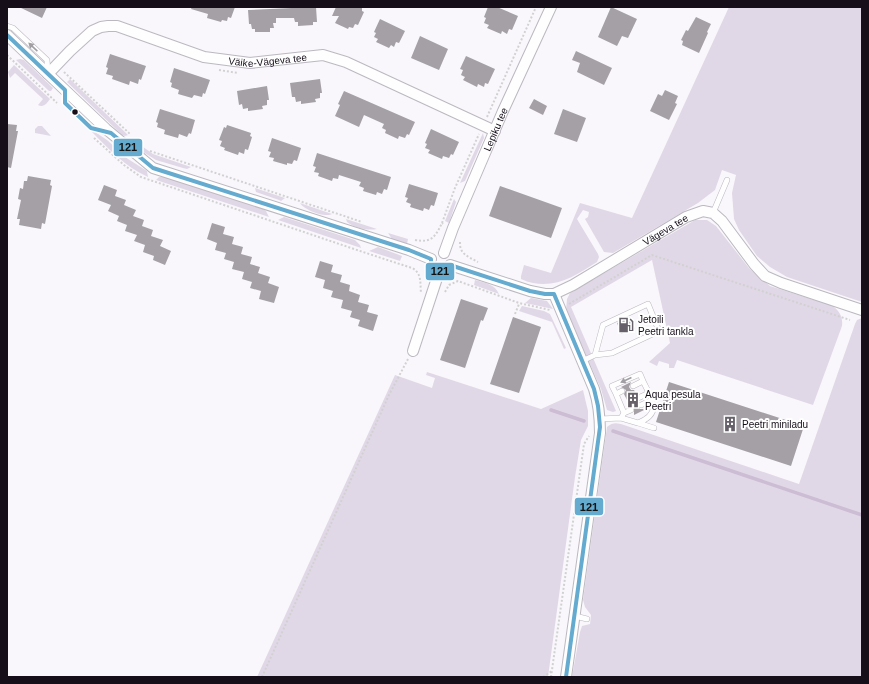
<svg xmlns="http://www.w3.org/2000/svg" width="869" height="684" font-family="Arial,sans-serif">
  <rect width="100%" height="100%" fill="#f9f7fb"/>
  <!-- green -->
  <path fill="#e1d8e7" d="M 729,7 L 862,7 L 862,302 L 787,277 L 770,267 L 757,256 L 739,230 L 734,219 L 732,193 L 736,175 L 722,170 L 715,190 L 698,203 L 613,253 L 604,252 L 585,219 L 588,217 L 589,212 L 583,210 L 577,219 L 598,254 L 599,257 L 597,262 C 577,275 557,288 533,283 C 529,282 525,281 521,279 L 521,276 L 524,265 L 551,273 L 580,203 L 632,218 Z
    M 20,59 L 24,60 L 53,88 L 51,91 L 49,91 L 16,60 Z
    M 14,65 L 50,99 C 47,103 44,108 38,105 L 43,99 L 15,73 L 10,78 L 8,72 Z
    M 70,79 L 128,135 L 125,136 L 122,135 L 67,82 Z
    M 38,126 L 42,126 L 51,136 L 35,133 L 35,129 Z
    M 92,130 L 107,140 L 128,159 L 147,171 L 148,177 C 125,167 108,148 91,131 Z
    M 483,133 L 484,138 L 465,181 L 460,183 Z
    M 139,144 L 153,154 L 191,167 L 187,169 L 183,168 L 156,160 L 140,150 Z
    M 159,177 L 165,177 L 263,209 L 266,211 L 269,217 L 156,180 Z
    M 255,188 L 285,198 L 281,201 L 279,200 L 256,192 Z
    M 454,199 L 456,202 L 449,223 L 445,221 Z
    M 300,203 L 332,214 C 325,218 304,210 300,203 Z
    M 284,217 L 355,240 L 360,245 L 361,248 L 278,220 Z
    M 346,219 L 377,229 C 367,231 355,228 347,222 Z
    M 695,220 L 707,220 L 716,226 L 749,268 L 770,286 L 833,306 C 840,312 843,317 842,326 L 813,405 L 677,360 L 674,368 L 669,368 L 669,364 L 659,361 L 657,366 L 649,362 L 670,343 L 652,260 L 571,307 L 616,411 L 613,412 L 607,410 L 601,389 L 566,310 L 567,299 L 570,293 Z
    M 388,233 L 408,239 L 407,244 L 392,239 Z
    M 378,247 L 402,256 L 400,261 L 369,251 Z
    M 475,280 C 485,283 495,284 499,294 L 474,285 Z
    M 531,298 L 547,301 L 553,309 L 525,303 Z
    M 522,306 L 544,311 L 550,314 L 566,348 L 564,349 L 552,322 L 519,311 Z
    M 862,318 L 862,677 L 572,677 L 580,632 L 582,626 L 590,624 L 591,615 L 585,607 L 583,600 L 607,427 C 613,422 617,423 624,425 L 799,484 L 855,324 L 857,320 Z
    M 427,372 L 541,409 L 583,390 L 588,411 L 588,426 L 581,440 L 575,477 L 548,677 L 257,677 L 395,375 L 432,388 L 435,378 L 426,375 Z"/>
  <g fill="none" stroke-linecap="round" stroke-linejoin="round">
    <!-- stream -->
    <path stroke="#ccbcd4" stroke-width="3.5" d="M 551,410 L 584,421
      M 613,431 L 862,515"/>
  </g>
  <!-- building -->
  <path fill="#a4a0a6" d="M 19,7 L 47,7 L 42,18 Z
    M 192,7 L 235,7 L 231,18 L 228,17 L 227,21 L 222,20 L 221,22 L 207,18 L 208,14 L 191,9 Z
    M 292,7 L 316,7 L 317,22 L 313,22 L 313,25 L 298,26 L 298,22 L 295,22 L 294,18 L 276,18 L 276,23 L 273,23 L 274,28 L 270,28 L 270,32 L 255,32 L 255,29 L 252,29 L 251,24 L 249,24 L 248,10 L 292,8 Z
    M 336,7 L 362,7 L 362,11 L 364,12 L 358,25 L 355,24 L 353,28 L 349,27 L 348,29 L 335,23 L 339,16 L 332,16 Z
    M 488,7 L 497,7 L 518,16 L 512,30 L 509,29 L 507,34 L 502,31 L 501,34 L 487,28 L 489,25 L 484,23 L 486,18 L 484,17 Z
    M 611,7 L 637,19 L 628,38 L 622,36 L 617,46 L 598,37 Z
    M 696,17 L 711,24 L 707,32 L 708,33 L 699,53 L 682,45 L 683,41 L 681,40 L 686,30 L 688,31 Z
    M 380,19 L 405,31 L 399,43 L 396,42 L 394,47 L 391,45 L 389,48 L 376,42 L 378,39 L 374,37 L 376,33 L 374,32 Z
    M 420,36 L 448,49 L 439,70 L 411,58 Z
    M 576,51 L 612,68 L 604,85 L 577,72 L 580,63 L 572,60 Z
    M 110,54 L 146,66 L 141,80 L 139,79 L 138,84 L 130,81 L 129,85 L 112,79 L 113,76 L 106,74 L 108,68 L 106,67 Z
    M 466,56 L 495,69 L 488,84 L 485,83 L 484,87 L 478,84 L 477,87 L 463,80 L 465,77 L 461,75 L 463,70 L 460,69 Z
    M 174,68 L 210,80 L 205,94 L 203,93 L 202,97 L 194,95 L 192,98 L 178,94 L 179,90 L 171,87 L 172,83 L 170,82 Z
    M 320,79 L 322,93 L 320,93 L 320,98 L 315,99 L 316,102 L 301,104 L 301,101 L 296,102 L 295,97 L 292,97 L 290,83 Z
    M 267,86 L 269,100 L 267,100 L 267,105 L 262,106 L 263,109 L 248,111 L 248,108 L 243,109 L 242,104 L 239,105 L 237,91 Z
    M 665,90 L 678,96 L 675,103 L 677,104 L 669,120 L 650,111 L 658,94 L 662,96 Z
    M 344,91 L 415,122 L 409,135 L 407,134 L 405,138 L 399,136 L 398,139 L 385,133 L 386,130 L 382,128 L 384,124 L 364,115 L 359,127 L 335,116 L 340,105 L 338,104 Z
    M 534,99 L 547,106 L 543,115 L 529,108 Z
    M 160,109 L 195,120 L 191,134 L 189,133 L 187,137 L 179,134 L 178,138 L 164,134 L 165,130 L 157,127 L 158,123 L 156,122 Z
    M 563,109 L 586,118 L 577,142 L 554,134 Z
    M 7,124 L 17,125 L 16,131 L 18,131 L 11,168 L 7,167 Z
    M 227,125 L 251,133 L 250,136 L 252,137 L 248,150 L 245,149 L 244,154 L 239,152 L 238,155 L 224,150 L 225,148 L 220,146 L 222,141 L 219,140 L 224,127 L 226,128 Z
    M 431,129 L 459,142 L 453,155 L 451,154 L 449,158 L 443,156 L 442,159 L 428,153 L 430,150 L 425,148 L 427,144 L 425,143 Z
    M 272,138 L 301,148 L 297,161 L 294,160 L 292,164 L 287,163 L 287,165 L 273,161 L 274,158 L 269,157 L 271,152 L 268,151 Z
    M 317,153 L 391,177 L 387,190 L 384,189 L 382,194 L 377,192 L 376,195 L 363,191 L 364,188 L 359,186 L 361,182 L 339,175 L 338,179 L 333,178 L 332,181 L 318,176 L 319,173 L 314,172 L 316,167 L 313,166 Z
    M 28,176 L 51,180 L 50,185 L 52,186 L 45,224 L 42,223 L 41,229 L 19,225 L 20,219 L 17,219 L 21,200 L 18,199 L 20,188 L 23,189 L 24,181 L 27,181 Z
    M 409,184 L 438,193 L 434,206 L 431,205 L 429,210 L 424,208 L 423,211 L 410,207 L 411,204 L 406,202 L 408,198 L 405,197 Z
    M 104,185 L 117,190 L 115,196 L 126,200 L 124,205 L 136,210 L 133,216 L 144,220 L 142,226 L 153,230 L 151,236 L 163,240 L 160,246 L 171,251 L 165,265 L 153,260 L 154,256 L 143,252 L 145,245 L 134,241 L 137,235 L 125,231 L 127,225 L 117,221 L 119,216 L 108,211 L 111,205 L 98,200 Z
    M 500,186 L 562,208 L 551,238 L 489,216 Z
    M 212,223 L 225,227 L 223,234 L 234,237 L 232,244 L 243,247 L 241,254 L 252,257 L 250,264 L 260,267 L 258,273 L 270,277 L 268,283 L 279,287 L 274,303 L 259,299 L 261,291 L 250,288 L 252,282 L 242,279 L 244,272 L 232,269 L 234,262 L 224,259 L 226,253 L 215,250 L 217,243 L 207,239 Z
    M 320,261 L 333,265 L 331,272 L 342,275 L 340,282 L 350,285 L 349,291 L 360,295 L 358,302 L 369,305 L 367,312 L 378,315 L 373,331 L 358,326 L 360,320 L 350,317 L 352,311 L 341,308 L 343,300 L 331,297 L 333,291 L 323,288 L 325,280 L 315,277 Z
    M 461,299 L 488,308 L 483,321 L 481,320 L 465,368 L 440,360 Z
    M 513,317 L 541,327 L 519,393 L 490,384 Z
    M 630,317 L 635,329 L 621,334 L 617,323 Z
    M 631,382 L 629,387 L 631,390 L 634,390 L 636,394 L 634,398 L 635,401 L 639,402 L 637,404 L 638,407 L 640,409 L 643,409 L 644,410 L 634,415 L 634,408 L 630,406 L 624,394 L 626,390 L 621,387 Z
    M 669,382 L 804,426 L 791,466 L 656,422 Z"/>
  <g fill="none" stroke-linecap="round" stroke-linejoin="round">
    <defs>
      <path id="service" d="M 7,26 L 13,28 L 47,60 L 48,73
        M 65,91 L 65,103 L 91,128 L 106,132
        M 713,213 L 727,180
        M 582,361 L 595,355 L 612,353 L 659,331 L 648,304 L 603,325 L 595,355
        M 622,391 L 616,394 L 624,413 L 621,418 L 638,423 C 663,413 652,400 643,381 L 633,386
        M 616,394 L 612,386 L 640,374 L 643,381
        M 638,398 L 649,393
        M 641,405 L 652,400
        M 624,413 L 631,410
        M 600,419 L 621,418
        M 638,423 L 654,428
        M 575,616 L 587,619"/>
      <g id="minor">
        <path d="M 7,35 L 106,129 L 153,168 L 409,250 L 431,259"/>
        <path id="s1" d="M 48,74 L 70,51 L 92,31 L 101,27 L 108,26 L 117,26 L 204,57 L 250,63 L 323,55 L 346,62 L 495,131"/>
        <path id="s2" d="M 444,253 L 453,228 L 503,111 L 551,7"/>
        <path id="s3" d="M 450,265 L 530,291 L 545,294 L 554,294 L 573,285 L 686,217 L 703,211 L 713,213 L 722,221 L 754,264 L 765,276 L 781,283 L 862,310"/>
        <path d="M 554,294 L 594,389 C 599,404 600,418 600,433 L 566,677"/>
        <path d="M 413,351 L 439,272"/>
      </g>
    </defs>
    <!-- service casing -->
    <use href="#service" stroke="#bcb8c0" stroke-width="6"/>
    <!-- minor casing -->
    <use href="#minor" stroke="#bcb8c0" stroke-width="12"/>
    <!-- path -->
    <path stroke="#d2d1d2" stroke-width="2" stroke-dasharray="2 2" stroke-linecap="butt" d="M 7,55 L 57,103
      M 219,70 L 238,73
      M 64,72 L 130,134
      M 487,117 L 536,7
      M 94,138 L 124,165 L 141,177 L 363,252 L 412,268 C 422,273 420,283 421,293
      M 150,151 L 362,222
      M 442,223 L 455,188 L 479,134
      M 415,240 C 432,243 435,237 442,223 L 443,224
      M 460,242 C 459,254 469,257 478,262
      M 445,292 L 449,285 L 458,281 L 519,303 L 550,310
      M 569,304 L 652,255 L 850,320
      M 515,314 L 519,304
      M 262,677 L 389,395 L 408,359
      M 543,677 L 552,671
      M 551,677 L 584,444 L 589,436"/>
    <!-- service -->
    <use href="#service" stroke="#fefefe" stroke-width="5"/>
    <!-- minor -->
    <use href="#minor" stroke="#fefefe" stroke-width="10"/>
    <defs>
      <path id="bus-1" d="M 7,35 L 65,90 L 65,103 L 91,128 L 111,133 L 153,168 L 409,250 L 431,259 L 431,266 L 436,272 L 445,271 L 450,265 L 530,291 L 545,294 L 554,294 L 594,389 L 598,406 L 600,427 L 566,677"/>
    </defs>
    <!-- bus-1 casing -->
    <use href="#bus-1" stroke="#fff" stroke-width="7"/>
    <!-- bus-1 -->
    <use href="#bus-1" stroke="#65abcf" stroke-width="4"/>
  </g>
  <!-- one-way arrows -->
  <defs><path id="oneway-solid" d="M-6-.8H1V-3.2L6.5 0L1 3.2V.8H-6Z"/></defs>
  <g fill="#a19ea3">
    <use href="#oneway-solid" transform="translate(33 47) rotate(-137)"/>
    <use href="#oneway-solid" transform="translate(626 380) rotate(155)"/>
  </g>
  <!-- icons -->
  <defs>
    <symbol id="fuel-bare" viewBox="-9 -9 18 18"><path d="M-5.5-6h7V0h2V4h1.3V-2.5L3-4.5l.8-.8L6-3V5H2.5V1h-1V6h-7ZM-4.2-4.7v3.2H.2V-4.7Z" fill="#656069" stroke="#fff" stroke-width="2.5" paint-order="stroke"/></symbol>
    <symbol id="building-bare" viewBox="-9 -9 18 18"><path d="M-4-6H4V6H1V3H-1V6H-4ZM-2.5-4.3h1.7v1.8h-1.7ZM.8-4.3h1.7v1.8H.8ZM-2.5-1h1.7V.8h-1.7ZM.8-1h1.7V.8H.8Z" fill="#656069" stroke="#fff" stroke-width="2.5" paint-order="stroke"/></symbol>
  </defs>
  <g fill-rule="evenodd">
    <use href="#fuel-bare" x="615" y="314" width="22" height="22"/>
    <use href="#building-bare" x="622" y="389" width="22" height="22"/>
    <use href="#building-bare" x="719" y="413" width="22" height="22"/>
  </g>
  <!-- markers -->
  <circle fill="#160f1a" stroke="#fff" stroke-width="1.5" cx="75" cy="112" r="3.5"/>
  <g text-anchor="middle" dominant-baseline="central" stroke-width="4" stroke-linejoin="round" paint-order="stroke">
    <!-- street labels -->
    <g font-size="10" fill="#160f1a" stroke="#fff">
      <text stroke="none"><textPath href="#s1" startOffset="244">Väike-Vägeva tee</textPath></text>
      <text stroke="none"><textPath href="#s2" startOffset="134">Lepiku tee</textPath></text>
      <text stroke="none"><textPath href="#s3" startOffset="237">Vägeva tee</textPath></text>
    </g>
    <!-- poi labels -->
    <g font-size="10" fill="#160f1a" stroke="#fff" text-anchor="start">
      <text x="638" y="319">Jetoili<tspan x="638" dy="12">Peetri tankla</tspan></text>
      <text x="645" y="394">Aqua pesula<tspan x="645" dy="12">Peetri</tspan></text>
      <text x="742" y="424">Peetri miniladu</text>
    </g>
  </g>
  <g stroke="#fff" stroke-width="1.5">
    <rect x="113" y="138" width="30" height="19" rx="4" fill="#65abcf"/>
    <rect x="425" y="262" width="30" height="19" rx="4" fill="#65abcf"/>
    <rect x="574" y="497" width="30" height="19" rx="4" fill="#65abcf"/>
  </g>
  <g font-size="11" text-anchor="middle" font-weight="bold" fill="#111">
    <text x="128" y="151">121</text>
    <text x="440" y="275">121</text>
    <text x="589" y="511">121</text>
  </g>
  <!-- border -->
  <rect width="869" height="684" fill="none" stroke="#160f1a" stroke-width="16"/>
</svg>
